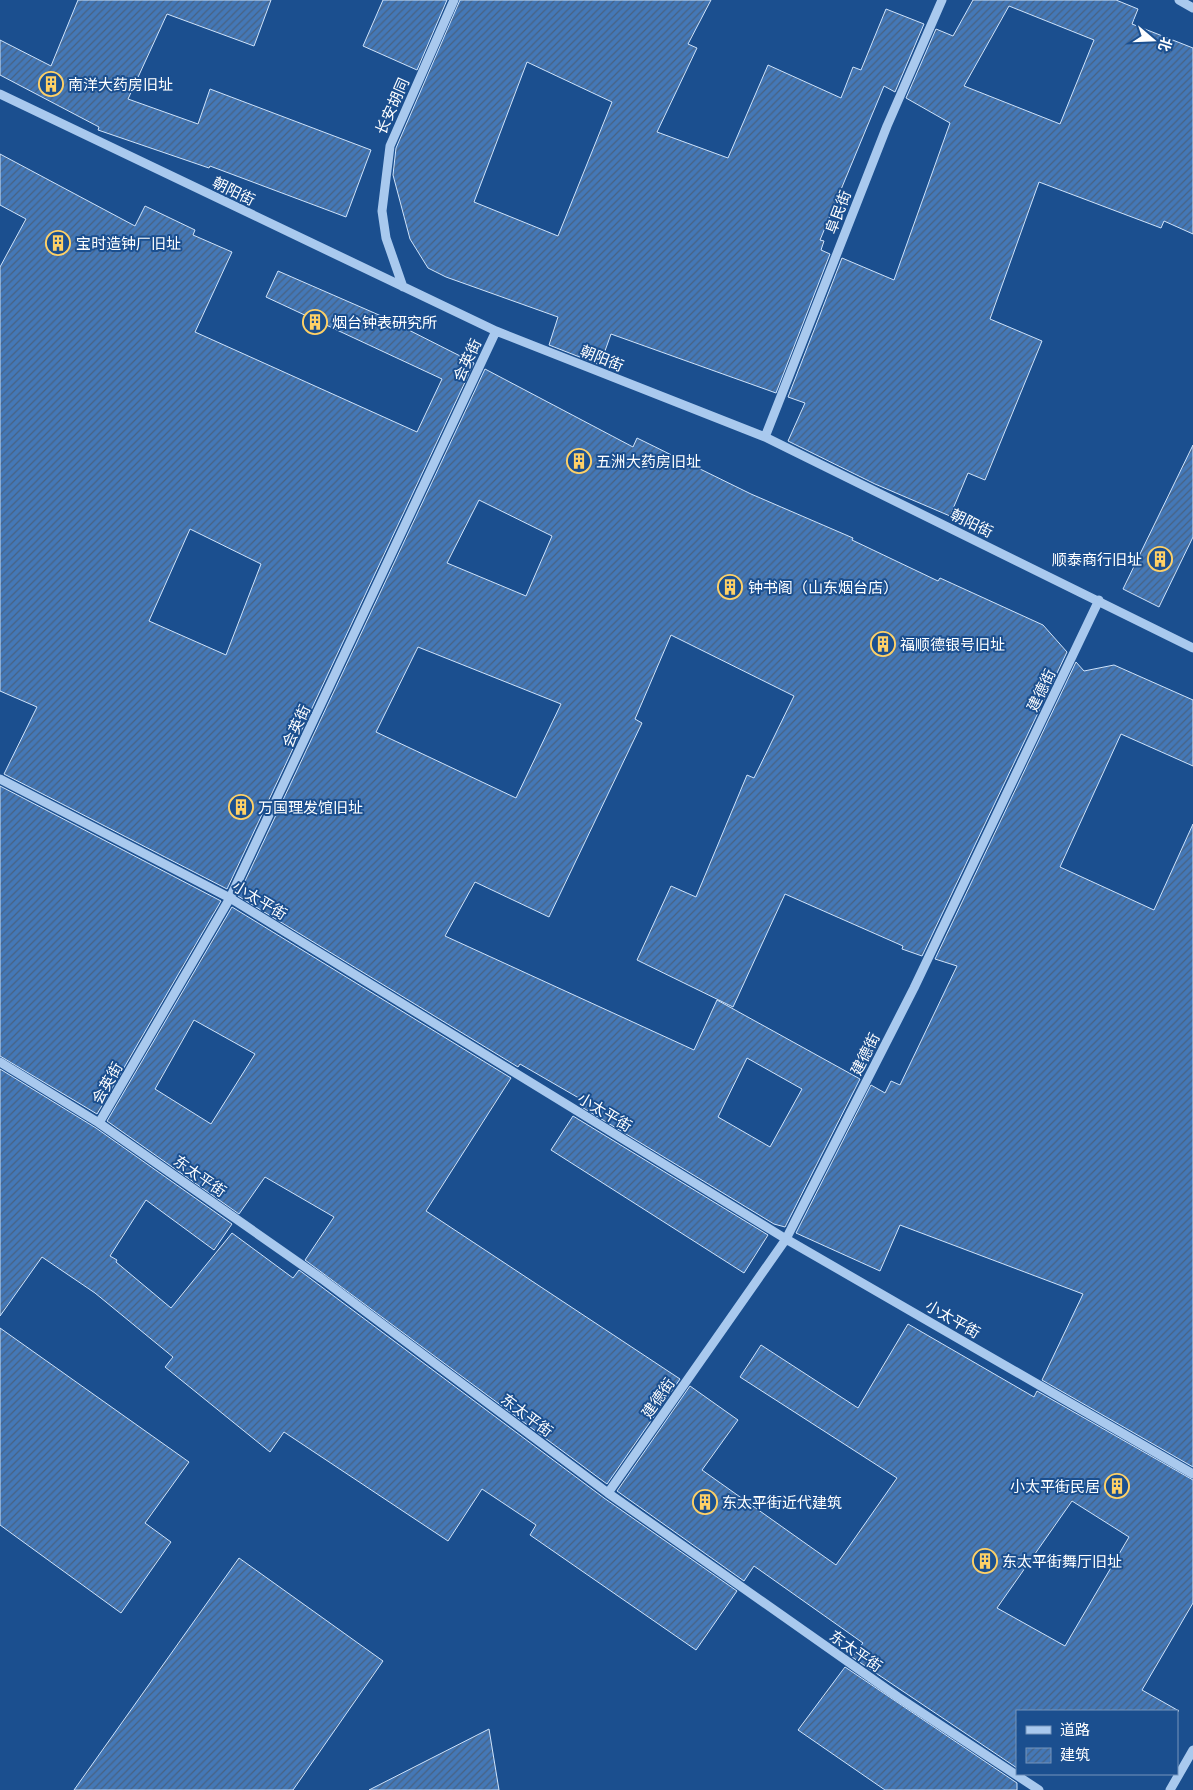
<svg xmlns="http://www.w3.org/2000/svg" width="1193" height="1790" font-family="'Titillium Web','Noto Sans SC',sans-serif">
  <defs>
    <pattern id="building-hatch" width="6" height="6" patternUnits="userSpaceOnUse" patternTransform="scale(1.25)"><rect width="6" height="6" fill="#4478b7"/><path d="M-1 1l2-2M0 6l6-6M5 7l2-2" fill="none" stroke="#486282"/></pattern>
  </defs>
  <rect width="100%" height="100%" fill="#1b4f8f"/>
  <!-- building -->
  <path fill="url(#building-hatch)" stroke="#cfe3fa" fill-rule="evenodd" d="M 78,0 L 271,0 L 254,46 L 167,14 L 128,99 L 198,124 L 210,89 L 371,150 L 346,217 L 210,166 L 209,168 L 98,130 L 99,127 L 0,75 L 0,40 L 51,66 Z
    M 383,0 L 447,0 L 417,70 L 363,46 Z
    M 460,0 L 711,0 L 688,44 L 697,48 L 657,132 L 728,158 L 768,65 L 841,98 L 853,67 L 861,70 L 886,9 L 924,24 L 895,92 L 884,86 L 820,240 L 824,241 L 821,250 L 830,254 L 776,393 L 611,334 L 600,365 L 549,345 L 558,317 L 446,277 L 428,268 L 410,239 L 393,175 L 396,148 ZM 527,62 L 612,102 L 558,236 L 474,202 Z
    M 973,0 L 1116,0 L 1138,9 L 1132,24 L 1193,48 L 1193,234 L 1164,221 L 1161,228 L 1039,182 L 990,319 L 1042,341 L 985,480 L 968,473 L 950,516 L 875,484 L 788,441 L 805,403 L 788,397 L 842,258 L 894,280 L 950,123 L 906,98 L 936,29 L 953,36 ZM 1009,6 L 1094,40 L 1060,124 L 964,86 Z
    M 0,154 L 135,226 L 145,206 L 195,230 L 193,235 L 232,252 L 195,332 L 417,432 L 442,379 L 266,297 L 278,271 L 379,315 L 474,363 L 227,889 L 4,774 L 37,707 L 0,691 L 0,267 L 26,219 L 0,205 ZM 190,529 L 261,564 L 226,655 L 149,621 Z
    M 485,369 L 633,447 L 637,438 L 751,494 L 853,538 L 852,540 L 938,581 L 940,578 L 1043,625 L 1067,652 L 922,956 L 902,949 L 903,946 L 785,894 L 733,1007 L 637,960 L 671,886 L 696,897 L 747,775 L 754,778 L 794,696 L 671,635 L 635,719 L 642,723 L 549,917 L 475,882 L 445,936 L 694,1050 L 717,1000 L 860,1079 L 785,1227 L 774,1224 L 580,1106 L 584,1101 L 520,1064 L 518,1067 L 238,896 ZM 479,500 L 552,536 L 526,596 L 447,563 ZM 418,647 L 561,704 L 516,798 L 376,732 ZM 747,1058 L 802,1089 L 770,1147 L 718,1117 Z
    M 1193,445 L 1193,537 L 1159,607 L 1123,589 Z
    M 1076,662 L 1084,671 L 1114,665 L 1193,700 L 1193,766 L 1121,734 L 1060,867 L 1154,910 L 1193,824 L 1193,1467 L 1042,1380 L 1083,1294 L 900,1225 L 880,1271 L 796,1233 L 871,1085 L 885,1093 L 891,1081 L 900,1085 L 957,966 L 935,959 Z
    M 0,786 L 221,901 L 97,1114 L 0,1056 Z
    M 232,907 L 511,1078 L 426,1211 L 680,1379 L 607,1484 L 305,1260 L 334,1217 L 265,1177 L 239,1214 L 107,1121 ZM 194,1020 L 255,1054 L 211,1124 L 155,1089 Z
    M 0,1069 L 96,1128 L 232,1224 L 214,1250 L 146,1200 L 110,1256 L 117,1260 L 116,1262 L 171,1308 L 232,1233 L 293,1278 L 299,1270 L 604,1498 L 737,1591 L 696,1650 L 530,1535 L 536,1525 L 482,1489 L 448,1541 L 284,1432 L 270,1452 L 165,1367 L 173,1357 L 95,1293 L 42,1257 L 0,1316 Z
    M 573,1116 L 768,1235 L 744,1273 L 551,1150 Z
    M 908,1324 L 1034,1397 L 1037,1391 L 1193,1480 L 1193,1603 L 1142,1690 L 1179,1711 L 1017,1711 L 1017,1768 L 852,1657 L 863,1643 L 754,1566 L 744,1581 L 617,1491 L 690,1386 L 738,1420 L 702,1470 L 836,1565 L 897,1478 L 740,1377 L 761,1345 L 858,1408 ZM 1072,1501 L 1129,1537 L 1065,1646 L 997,1608 Z
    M 0,1328 L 189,1462 L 145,1523 L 171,1542 L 121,1613 L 0,1525 Z
    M 239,1558 L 383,1661 L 293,1790 L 74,1790 Z
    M 845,1667 L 1017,1783 L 1017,1790 L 885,1790 L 798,1730 Z
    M 489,1729 L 499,1790 L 369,1790 Z"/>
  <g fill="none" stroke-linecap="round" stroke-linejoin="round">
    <!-- minor -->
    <path stroke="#a9c9ee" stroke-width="9" d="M 1179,0 L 1193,8
      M 0,94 L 496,331 L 765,437 L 1193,648
      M 403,287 L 386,238 L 382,211 L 390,146 L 454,0
      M 765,437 L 887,126 L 942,0
      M 0,779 L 230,898 L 786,1239 L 1193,1474
      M 0,1062 L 99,1123 L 322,1279 L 608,1493 L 898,1697 L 1039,1790
      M 99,1123 L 230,898 L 496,331
      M 608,1493 L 786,1239 L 914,988 L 1099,600
      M 1170,1790 L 1193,1750"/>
  </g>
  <!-- icons -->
  <defs>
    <symbol id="building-ring" viewBox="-11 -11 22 22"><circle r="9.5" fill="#1b4f8f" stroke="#ffd166" stroke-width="1.5"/><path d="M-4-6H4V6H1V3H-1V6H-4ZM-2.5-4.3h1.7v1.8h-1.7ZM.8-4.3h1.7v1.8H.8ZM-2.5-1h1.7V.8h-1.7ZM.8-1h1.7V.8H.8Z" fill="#ffd166"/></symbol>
  </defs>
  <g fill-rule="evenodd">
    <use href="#building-ring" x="37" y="70" width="28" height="28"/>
    <use href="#building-ring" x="44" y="229" width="28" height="28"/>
    <use href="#building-ring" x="301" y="308" width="28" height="28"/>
    <use href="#building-ring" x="565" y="447" width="28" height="28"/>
    <use href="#building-ring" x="1146" y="545" width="28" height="28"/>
    <use href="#building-ring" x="716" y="573" width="28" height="28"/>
    <use href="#building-ring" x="869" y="630" width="28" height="28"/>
    <use href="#building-ring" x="227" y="793" width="28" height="28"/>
    <use href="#building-ring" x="1103" y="1472" width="28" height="28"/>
    <use href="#building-ring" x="691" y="1488" width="28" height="28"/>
    <use href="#building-ring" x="971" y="1547" width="28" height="28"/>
  </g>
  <g text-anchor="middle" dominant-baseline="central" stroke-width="4" stroke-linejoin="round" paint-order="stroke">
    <!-- poi labels -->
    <g font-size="15" fill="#fff" stroke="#1b4f8f" text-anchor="start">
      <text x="68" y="84">南洋大药房旧址</text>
      <text x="76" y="243">宝时造钟厂旧址</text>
      <text x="332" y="322">烟台钟表研究所</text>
      <text x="596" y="461">五洲大药房旧址</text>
      <text x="1142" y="559" text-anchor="end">顺泰商行旧址</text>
      <text x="748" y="587">钟书阁（山东烟台店）</text>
      <text x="900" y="644">福顺德银号旧址</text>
      <text x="258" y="807">万国理发馆旧址</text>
      <text x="1100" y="1486" text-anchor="end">小太平街民居</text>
      <text x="722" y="1502">东太平街近代建筑</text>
      <text x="1002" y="1561">东太平街舞厅旧址</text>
    </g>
    <!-- street labels -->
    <g font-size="15" fill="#fff" stroke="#1b4f8f">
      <text transform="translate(392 106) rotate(-66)">长安胡同</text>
      <text transform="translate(234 191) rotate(26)">朝阳街</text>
      <text transform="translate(838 212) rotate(-69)">阜民街</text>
      <text transform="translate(602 358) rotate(22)">朝阳街</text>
      <text transform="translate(467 360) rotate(-65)">会英街</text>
      <text transform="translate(972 523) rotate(26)">朝阳街</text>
      <text transform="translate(1041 690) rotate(-64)">建德街</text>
      <text transform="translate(296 726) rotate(-65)">会英街</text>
      <text transform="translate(260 900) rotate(31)">小太平街</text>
      <text transform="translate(865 1054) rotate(-63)">建德街</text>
      <text transform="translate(107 1083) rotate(-60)">会英街</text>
      <text transform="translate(605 1112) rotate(31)">小太平街</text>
      <text transform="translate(200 1176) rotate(35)">东太平街</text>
      <text transform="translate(953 1319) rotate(30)">小太平街</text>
      <text transform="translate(658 1398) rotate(-55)">建德街</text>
      <text transform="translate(527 1415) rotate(37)">东太平街</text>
      <text transform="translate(856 1651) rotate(35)">东太平街</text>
    </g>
  </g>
  <!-- legend -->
  <rect x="1016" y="1710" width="162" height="65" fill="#1b4f8f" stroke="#7695bc"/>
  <rect x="1026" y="1726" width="25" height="8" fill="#a9c9ee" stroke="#7695bc"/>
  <text x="1060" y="1735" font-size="15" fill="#ffffff">道路</text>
  <rect x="1026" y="1748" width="25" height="15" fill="url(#building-hatch)" stroke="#7695bc"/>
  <text x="1060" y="1760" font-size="15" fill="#ffffff">建筑</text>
  <!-- north arrow -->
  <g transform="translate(1153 40) rotate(109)" stroke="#1b4f8f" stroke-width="4" paint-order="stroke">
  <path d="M0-4L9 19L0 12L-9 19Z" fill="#ffffff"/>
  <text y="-8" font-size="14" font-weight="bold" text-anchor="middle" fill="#ffffff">北</text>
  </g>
</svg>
